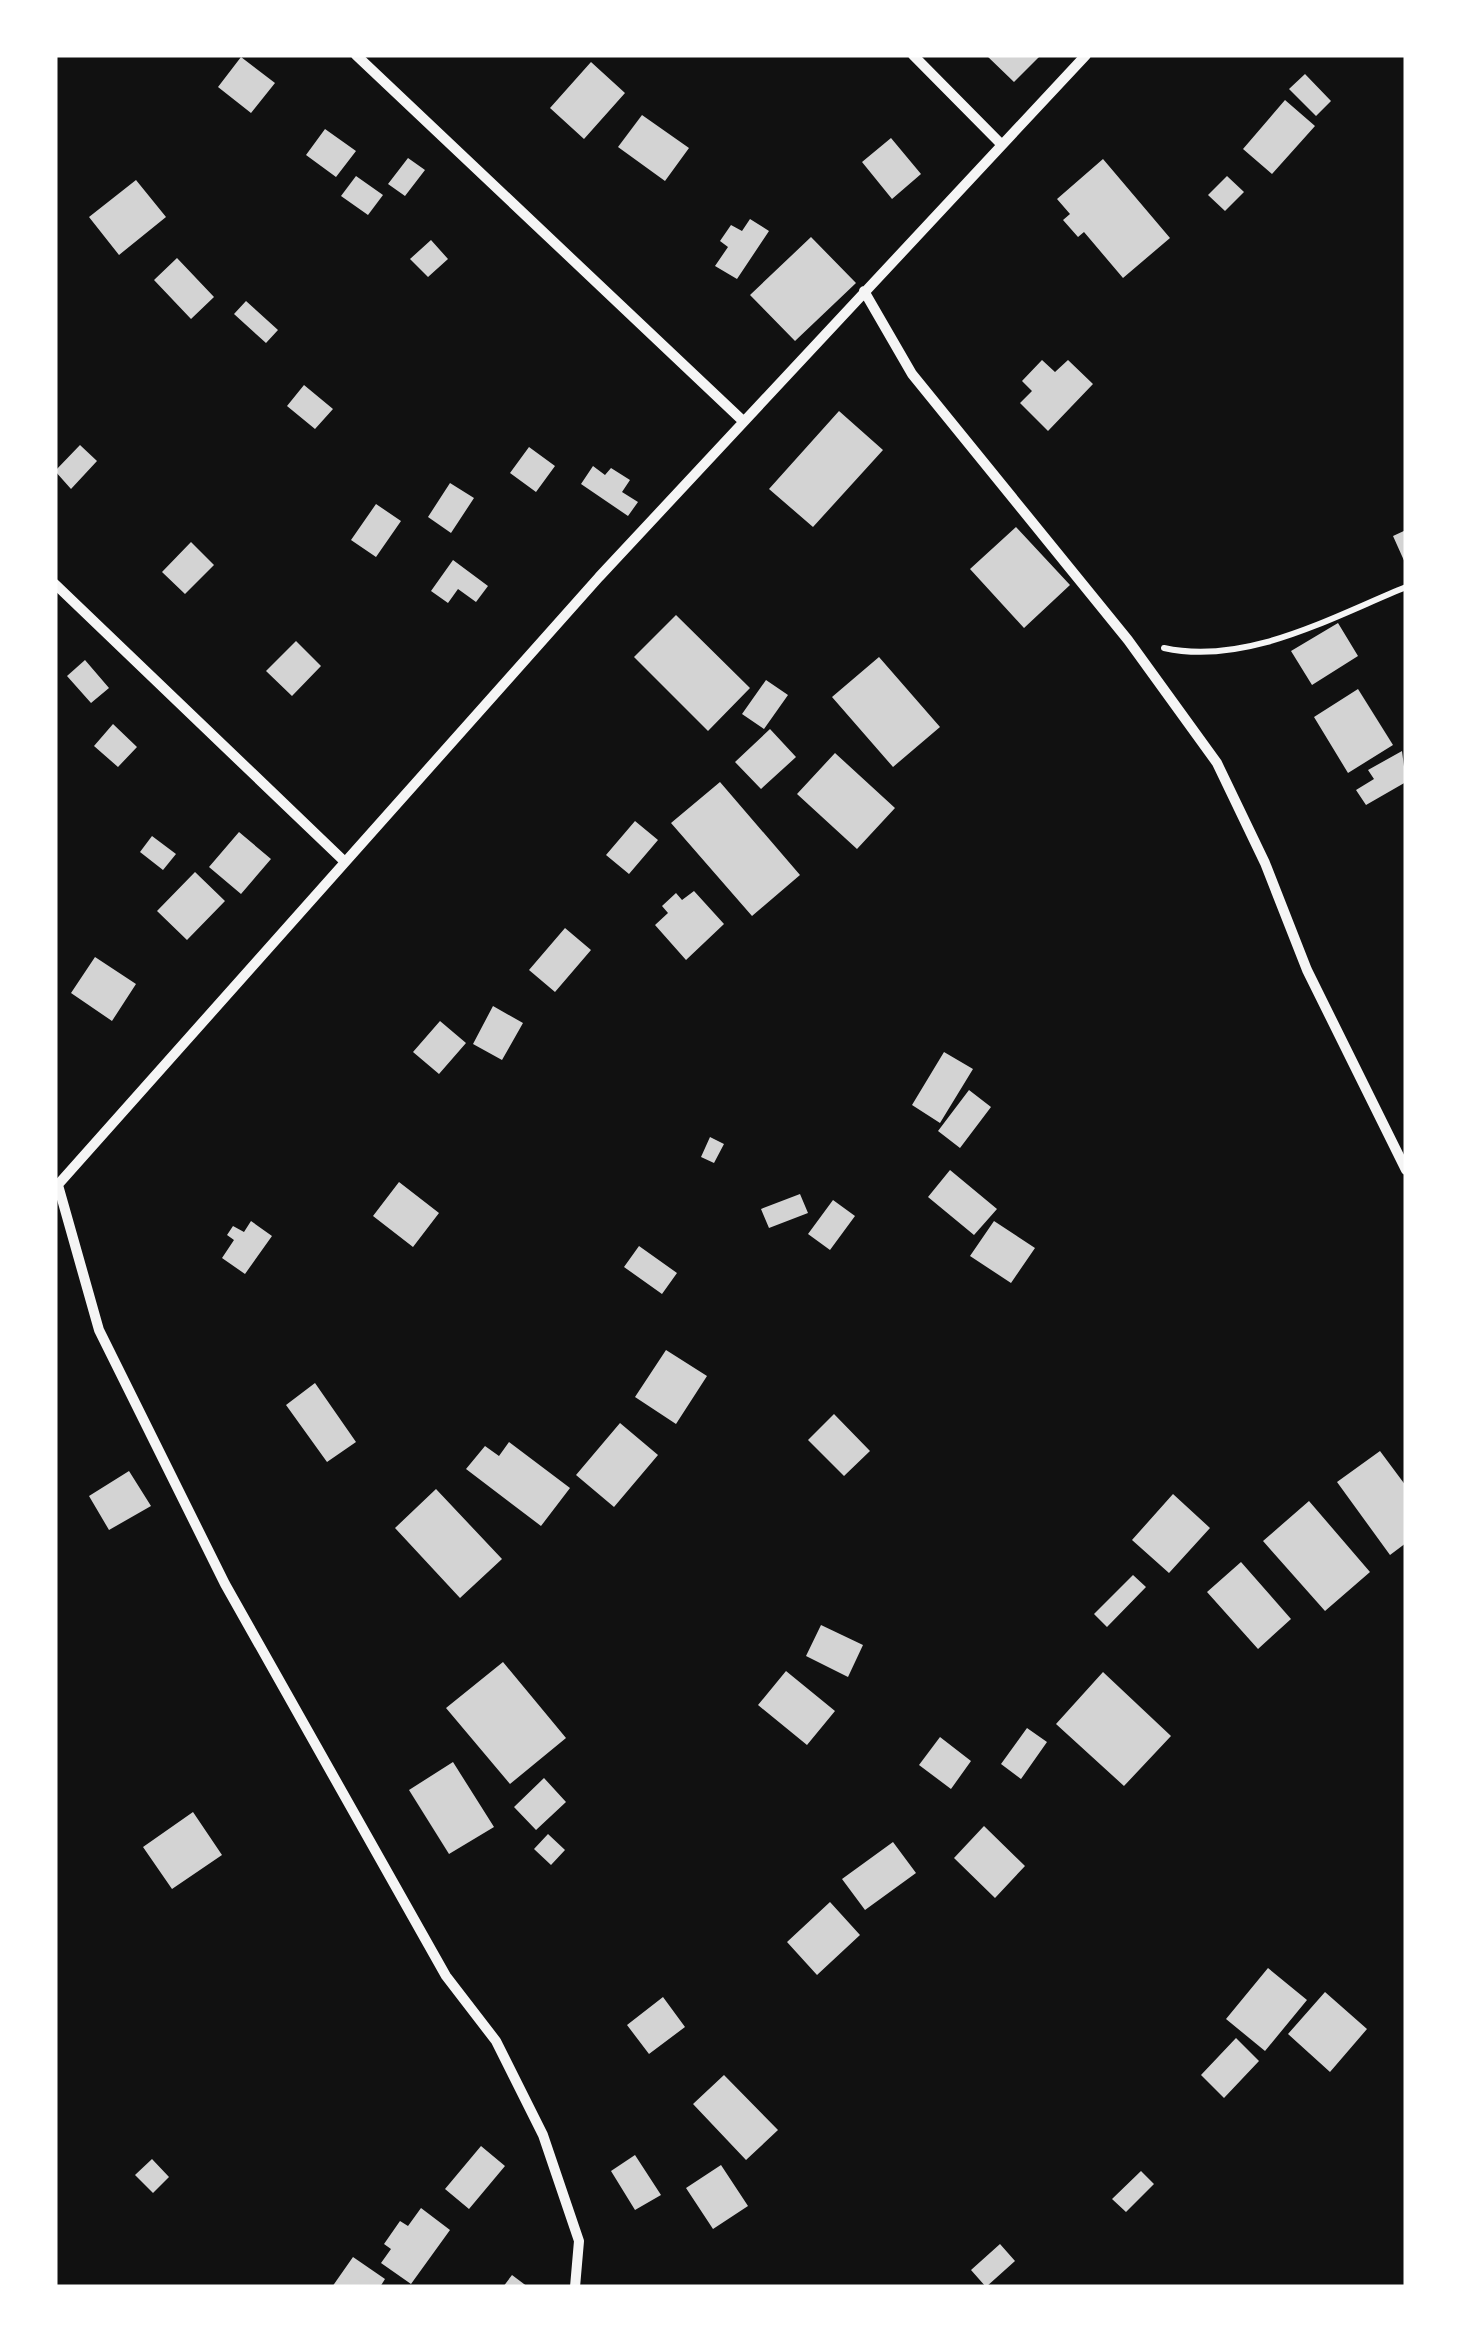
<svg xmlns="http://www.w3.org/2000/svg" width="1461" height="2342" font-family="'Titillium Web',sans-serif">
  <rect width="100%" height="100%" fill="#111"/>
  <!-- building -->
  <path fill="#d3d3d3" d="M 986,55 L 1041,55 L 1014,82 Z
    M 241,57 L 275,83 L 251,113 L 218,87 Z
    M 591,62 L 625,93 L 584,139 L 550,108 Z
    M 1305,74 L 1331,101 L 1316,116 L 1289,89 Z
    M 1285,100 L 1315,126 L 1272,174 L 1243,149 Z
    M 642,115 L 689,148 L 665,181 L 618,147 Z
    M 325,129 L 356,151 L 336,177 L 306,155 Z
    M 891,138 L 921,174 L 892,199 L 862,162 Z
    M 408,158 L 425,170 L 405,196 L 388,184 Z
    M 1103,159 L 1170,238 L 1123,278 L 1084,232 L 1078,237 L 1063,220 L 1070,214 L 1057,199 Z
    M 356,176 L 383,195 L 368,215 L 341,196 Z
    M 1227,176 L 1244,192 L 1225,211 L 1208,195 Z
    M 136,180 L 166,217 L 119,255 L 89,217 Z
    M 750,219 L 769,231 L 737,279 L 715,266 L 728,247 L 720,241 L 731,225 L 742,231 Z
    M 811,237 L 856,283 L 795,341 L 750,295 Z
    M 431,240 L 448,259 L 428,277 L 410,259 Z
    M 177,258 L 214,297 L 191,319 L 154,280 Z
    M 246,301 L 278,330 L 266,343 L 234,314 Z
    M 1042,360 L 1055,372 L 1068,360 L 1093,384 L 1048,431 L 1020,403 L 1032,391 L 1022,381 Z
    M 304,385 L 333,409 L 315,429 L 287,406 Z
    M 839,411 L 883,450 L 813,527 L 769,489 Z
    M 80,445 L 97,461 L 71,489 L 55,471 Z
    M 529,447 L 555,466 L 536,492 L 510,473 Z
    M 593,466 L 605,475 L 611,468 L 630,480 L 622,492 L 638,502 L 628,516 L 581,484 Z
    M 450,483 L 474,498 L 451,533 L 428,517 Z
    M 376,504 L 401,521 L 376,557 L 351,540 Z
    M 1016,527 L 1070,585 L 1024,628 L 970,569 Z
    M 1406,530 L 1406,565 L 1393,536 Z
    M 191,542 L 214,565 L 185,594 L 162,572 Z
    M 453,560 L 488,586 L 476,602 L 458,589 L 448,603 L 431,591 Z
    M 676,615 L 750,688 L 708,731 L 634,657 Z
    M 1338,623 L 1358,656 L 1312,685 L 1291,651 Z
    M 296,641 L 321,666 L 292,696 L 266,671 Z
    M 879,657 L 940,727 L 893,767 L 832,697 Z
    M 85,660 L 109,688 L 91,703 L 67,676 Z
    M 766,680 L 788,695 L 764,729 L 742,714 Z
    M 1358,689 L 1393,745 L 1348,773 L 1314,717 Z
    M 113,724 L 137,747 L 118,767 L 94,746 Z
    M 770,729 L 796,757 L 761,789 L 735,762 Z
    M 1402,751 L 1406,782 L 1366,805 L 1356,790 L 1374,779 L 1368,770 Z
    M 835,753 L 895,808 L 857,849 L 797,794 Z
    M 720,782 L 800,875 L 752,916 L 671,823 Z
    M 635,821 L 658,840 L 629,874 L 606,855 Z
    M 239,832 L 271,859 L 241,894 L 209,867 Z
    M 152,836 L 176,854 L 163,870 L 140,852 Z
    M 195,872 L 225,901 L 187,940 L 157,911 Z
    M 694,891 L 724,924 L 686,960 L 655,925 L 668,913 L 662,906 L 676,893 L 682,900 Z
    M 565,928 L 591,950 L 555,992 L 529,970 Z
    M 95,957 L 136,984 L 112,1021 L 71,993 Z
    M 493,1006 L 523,1023 L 502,1060 L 473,1044 Z
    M 440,1021 L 466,1043 L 439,1074 L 413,1052 Z
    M 944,1052 L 973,1069 L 940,1123 L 912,1105 Z
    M 969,1090 L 991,1107 L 960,1148 L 938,1131 Z
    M 710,1137 L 724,1144 L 714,1163 L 701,1157 Z
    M 950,1170 L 997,1209 L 974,1235 L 928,1197 Z
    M 399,1182 L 439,1213 L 413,1247 L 373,1216 Z
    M 800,1194 L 808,1213 L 769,1228 L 761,1209 Z
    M 833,1200 L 855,1216 L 830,1250 L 808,1234 Z
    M 251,1221 L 272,1236 L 245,1274 L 222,1258 L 234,1240 L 227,1235 L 233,1226 L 244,1232 Z
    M 994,1221 L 1035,1248 L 1011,1283 L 970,1256 Z
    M 639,1246 L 677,1273 L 662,1294 L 624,1267 Z
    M 666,1350 L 707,1376 L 676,1424 L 635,1397 Z
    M 315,1383 L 356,1442 L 327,1462 L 286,1405 Z
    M 834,1414 L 870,1451 L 844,1476 L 808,1440 Z
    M 620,1423 L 658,1455 L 614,1507 L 576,1475 Z
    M 509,1442 L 570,1488 L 541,1526 L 466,1469 L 485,1446 L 499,1456 Z
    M 1380,1451 L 1406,1486 L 1406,1543 L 1390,1555 L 1337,1482 Z
    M 129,1471 L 151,1506 L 109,1530 L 89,1496 Z
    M 436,1489 L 502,1559 L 460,1598 L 395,1528 Z
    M 1173,1494 L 1210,1528 L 1169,1573 L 1132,1540 Z
    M 1309,1501 L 1370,1572 L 1325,1611 L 1263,1541 Z
    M 1241,1562 L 1291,1619 L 1258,1649 L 1207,1592 Z
    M 1133,1575 L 1146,1587 L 1107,1627 L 1094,1614 Z
    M 821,1625 L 863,1645 L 848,1677 L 806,1656 Z
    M 503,1662 L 566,1738 L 510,1784 L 446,1708 Z
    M 786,1671 L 835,1711 L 807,1745 L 758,1705 Z
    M 1103,1672 L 1171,1736 L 1124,1786 L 1056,1724 Z
    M 1027,1728 L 1047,1742 L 1021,1779 L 1001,1764 Z
    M 940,1737 L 971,1761 L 951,1789 L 919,1765 Z
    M 453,1762 L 494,1827 L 449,1854 L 409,1790 Z
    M 544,1778 L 566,1802 L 536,1830 L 514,1807 Z
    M 193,1812 L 222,1855 L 172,1889 L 143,1847 Z
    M 984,1826 L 1025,1866 L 995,1898 L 954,1858 Z
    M 548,1834 L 565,1850 L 551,1865 L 534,1849 Z
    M 893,1842 L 916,1873 L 865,1910 L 842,1879 Z
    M 830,1902 L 860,1935 L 817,1975 L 787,1942 Z
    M 1268,1968 L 1307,2000 L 1265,2051 L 1226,2019 Z
    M 1325,1992 L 1367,2029 L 1330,2072 L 1288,2034 Z
    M 663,1997 L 685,2027 L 649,2054 L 627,2025 Z
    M 1236,2038 L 1259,2061 L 1224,2098 L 1201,2075 Z
    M 724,2075 L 778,2130 L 746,2160 L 693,2104 Z
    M 481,2146 L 505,2166 L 469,2209 L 445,2189 Z
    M 635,2155 L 661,2195 L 635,2210 L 611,2171 Z
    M 152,2159 L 169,2177 L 153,2193 L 135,2175 Z
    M 721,2165 L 748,2206 L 713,2229 L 686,2188 Z
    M 1141,2171 L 1154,2184 L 1126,2212 L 1112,2199 Z
    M 421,2208 L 450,2230 L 411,2284 L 381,2263 L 391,2249 L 384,2244 L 400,2221 L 408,2226 Z
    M 1000,2244 L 1015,2261 L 986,2287 L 971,2270 Z
    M 353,2257 L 385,2279 L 380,2287 L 332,2287 Z
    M 512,2275 L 528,2287 L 503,2287 Z"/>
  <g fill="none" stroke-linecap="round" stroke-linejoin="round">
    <!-- path -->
    <path stroke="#f5f5f5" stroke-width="6" d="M 1164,648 C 1246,666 1332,617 1406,587"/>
    <!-- minor -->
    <path stroke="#f5f5f5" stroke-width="10" d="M 356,55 L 743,421
      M 913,55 L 1002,145
      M 864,291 L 912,374 L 1128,640 L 1217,763 L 1265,863 L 1307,970 L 1406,1170
      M 55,584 L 345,862
      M 58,1185 L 99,1330 L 225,1584 L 446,1976 L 496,2041 L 543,2135 L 579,2241 L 575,2287
      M 55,1188 L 599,577 L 1086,55"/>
  </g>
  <!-- border -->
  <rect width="1461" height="2342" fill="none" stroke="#ffffff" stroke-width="115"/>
</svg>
